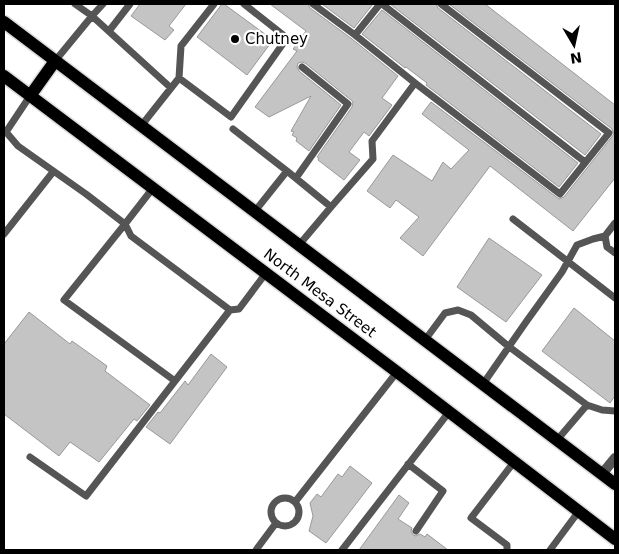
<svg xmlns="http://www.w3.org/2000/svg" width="619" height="554" font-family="'DejaVu Sans',sans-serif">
  <rect width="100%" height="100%" fill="#fff"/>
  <!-- building -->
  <path fill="#c4c4c4" stroke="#999" d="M 140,4 L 186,4 L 169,26 L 174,30 L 165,40 L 131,16 Z
    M 222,4 L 224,4 L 273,40 L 247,75 L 197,37 Z
    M 270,4 L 308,4 L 310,8 L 352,39 L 398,76 L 382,98 L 392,105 L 369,136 L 364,132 L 349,152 L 360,160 L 344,180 L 318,160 L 319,158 L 317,157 L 352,107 L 353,102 L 351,100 L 305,63 L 302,62 L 298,63 L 297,67 L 299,71 L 341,105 L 309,151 L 296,141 L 297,138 L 292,135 L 294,132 L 291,131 L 311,96 L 269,117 L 255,107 L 297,51 L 293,49 L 306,31 Z
    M 322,4 L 373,4 L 354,28 Z
    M 390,4 L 436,4 L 438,8 L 601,134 L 585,155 Z
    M 449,4 L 485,4 L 615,105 L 615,178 L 573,231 L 490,166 L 423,256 L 400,238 L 419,217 L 396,200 L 390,208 L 367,191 L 393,155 L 432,181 L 443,162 L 451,169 L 469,150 L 422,114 L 431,102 L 559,199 L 564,197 L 614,134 L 612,129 Z
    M 382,10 L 578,163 L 559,187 L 426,85 L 427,83 L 406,67 L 405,68 L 362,34 Z
    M 489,238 L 542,275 L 506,322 L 457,287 Z
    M 574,308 L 615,341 L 615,396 L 610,403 L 542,351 Z
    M 29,312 L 70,344 L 72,341 L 107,366 L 105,371 L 150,405 L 137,421 L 134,419 L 99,462 L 70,442 L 59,456 L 4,414 L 4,344 Z
    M 211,354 L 227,367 L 170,444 L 146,427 L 158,412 L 160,413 L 185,381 L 188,385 Z
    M 350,466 L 372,483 L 326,543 L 309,531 L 313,516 L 310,503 L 317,494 L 321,497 L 338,474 L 342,477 Z
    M 399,495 L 409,503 L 398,519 L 412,528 L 411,531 L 413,535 L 416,536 L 420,534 L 425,537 L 427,534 L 448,550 L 359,550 Z"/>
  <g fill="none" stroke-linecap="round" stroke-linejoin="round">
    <defs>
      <path id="primary" d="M 4,22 L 615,484
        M 4,76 L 397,372 L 615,539
        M 30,96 L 55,61"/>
    </defs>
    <!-- primary casing -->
    <use href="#primary" stroke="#dbdbdb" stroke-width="15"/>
    <!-- lane -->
    <path stroke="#555" stroke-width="7" d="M 103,4 L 92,16 L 171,88
      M 313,4 L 355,35 L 380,4
      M 382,4 L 585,162
      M 109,31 L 130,4
      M 355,35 L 415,83
      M 55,61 L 92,16 L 75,4
      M 179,78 L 231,117 L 287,38 L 244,4
      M 30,96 L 6,132 L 18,146 L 86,194 L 125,224 L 64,300 L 175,381 L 230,310
      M 141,126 L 179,78 L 181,46 L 214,4
      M 233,129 L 287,171 L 331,207 L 299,245
      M 296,178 L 348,104 L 302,67
      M 153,188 L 125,224 L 131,236 L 230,310 L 239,309 L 266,273
      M 331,207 L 373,159 L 372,141 L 415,83 L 560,194 L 609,133 L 441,4
      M 255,211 L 287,171
      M 513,219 L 615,298
      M 615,223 L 605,236 L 607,247 L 615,253
      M 4,234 L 53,172
      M 425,340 L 445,313 L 458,310 L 471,315 L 508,346 L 587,405 L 602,410 L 615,411
      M 483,384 L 526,322 L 562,272 L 577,245 L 593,239 L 605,236
      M 557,440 L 587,405
      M 30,457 L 86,496 L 175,381
      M 408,464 L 443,491 L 416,531
      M271 512a14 14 0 1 1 28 0a14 14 0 1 1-28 0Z
      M 295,502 L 397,372
      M 256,550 L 276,523
      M 342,550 L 449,412
      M 507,550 L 507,545 L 471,518 L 514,462
      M 550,550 L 579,511"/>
    <!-- street -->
    <path stroke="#555" stroke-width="10" d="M 602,474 L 615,458"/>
    <!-- primary -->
    <use href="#primary" stroke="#000" stroke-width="12"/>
  </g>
  <!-- markers -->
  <circle fill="#000" stroke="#fff" stroke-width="2" cx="235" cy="39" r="5"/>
  <g text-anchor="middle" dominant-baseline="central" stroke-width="4.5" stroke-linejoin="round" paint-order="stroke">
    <!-- poi labels -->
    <g font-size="15" fill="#000" stroke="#fff" text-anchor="start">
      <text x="245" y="39">Chutney</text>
    </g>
    <!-- street labels -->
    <g font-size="15" fill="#000" stroke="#fff">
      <text transform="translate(320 293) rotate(37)">North Mesa Street</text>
    </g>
  </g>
  <!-- border -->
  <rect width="619" height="554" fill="none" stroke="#000000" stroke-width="10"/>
  <!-- north arrow -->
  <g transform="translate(574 45) rotate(171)" stroke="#ffffff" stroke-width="4" paint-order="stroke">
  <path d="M0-4L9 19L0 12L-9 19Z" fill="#000000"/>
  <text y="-8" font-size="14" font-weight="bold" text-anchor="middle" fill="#000000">N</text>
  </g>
</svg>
